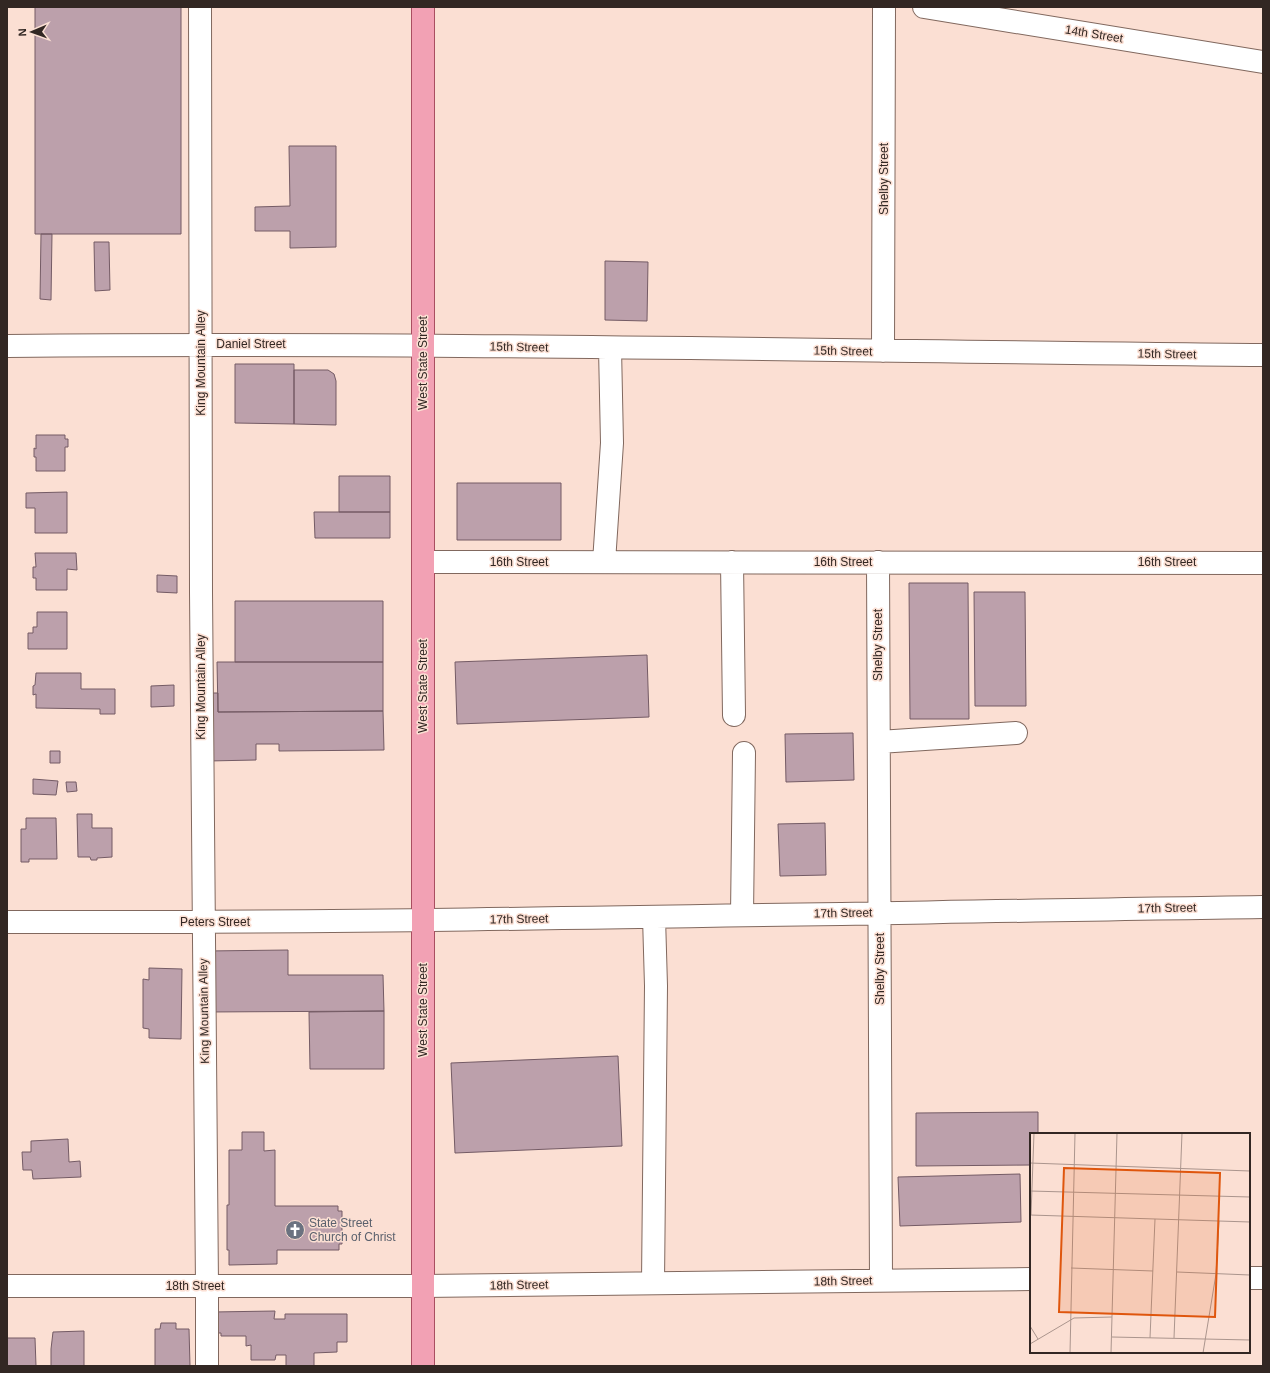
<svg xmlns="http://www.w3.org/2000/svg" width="1270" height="1373" font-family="Arial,sans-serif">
  <rect width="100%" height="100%" fill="#fbdfd3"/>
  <!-- building -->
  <path fill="#bca0ab" stroke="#745b65" d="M 35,7 L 181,7 L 181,234 L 35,234 Z
    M 289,146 L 336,146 L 336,247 L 290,248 L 290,231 L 255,231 L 255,207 L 290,206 Z
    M 41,234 L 52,234 L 51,300 L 40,299 Z
    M 94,242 L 109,242 L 110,290 L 95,291 Z
    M 605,261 L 648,262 L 647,321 L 605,320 Z
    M 235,364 L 294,364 L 294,424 L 235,423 Z
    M 294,370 L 328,370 L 334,374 L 336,381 L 336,425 L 294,424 Z
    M 36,435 L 65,435 L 65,439 L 68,439 L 68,447 L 65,447 L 65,471 L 36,471 L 36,457 L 34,457 L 34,448 L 36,449 Z
    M 339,476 L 390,476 L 390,512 L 339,512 Z
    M 457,483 L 561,483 L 561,540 L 457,540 Z
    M 67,492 L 67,533 L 35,533 L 35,508 L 26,508 L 26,493 Z
    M 314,512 L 390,512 L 390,538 L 315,538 Z
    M 35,553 L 76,553 L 77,570 L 67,569 L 67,590 L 36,590 L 36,578 L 33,578 L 33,567 L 36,567 Z
    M 157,575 L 177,576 L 177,593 L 157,592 Z
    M 909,583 L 968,583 L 969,719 L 910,719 Z
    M 974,592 L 1025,592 L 1026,706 L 975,706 Z
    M 235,601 L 383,601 L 383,662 L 235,662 Z
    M 37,612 L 67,612 L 67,649 L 28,649 L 28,633 L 33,633 L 33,627 L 37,627 Z
    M 647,655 L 649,717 L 457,724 L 455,662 Z
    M 217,662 L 383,662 L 383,711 L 218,712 Z
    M 36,673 L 81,673 L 81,689 L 115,689 L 115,714 L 100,714 L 100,709 L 36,708 L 36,694 L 33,695 L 33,686 L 35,685 Z
    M 174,685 L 174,706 L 151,707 L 151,686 Z
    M 207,693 L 218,693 L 218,712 L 383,711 L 384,750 L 279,751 L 279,744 L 256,744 L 256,760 L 208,761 Z
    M 853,733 L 854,780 L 786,782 L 785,734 Z
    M 50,751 L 60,751 L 60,763 L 50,763 Z
    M 33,779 L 58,781 L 56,795 L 33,794 Z
    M 66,782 L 76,782 L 77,791 L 67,792 Z
    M 77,814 L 92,814 L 92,828 L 112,828 L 112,857 L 97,858 L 97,860 L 91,860 L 90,857 L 78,857 Z
    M 26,818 L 56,818 L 57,859 L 29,859 L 29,862 L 21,862 L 21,829 L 26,829 Z
    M 825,823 L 826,875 L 780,876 L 778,824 Z
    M 288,950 L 288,975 L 383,975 L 384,1011 L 206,1012 L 206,951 Z
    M 149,968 L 182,969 L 181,1039 L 149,1038 L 149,1029 L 143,1028 L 143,979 L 149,980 Z
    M 384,1011 L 384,1069 L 310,1069 L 309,1012 Z
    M 618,1056 L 622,1146 L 455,1153 L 451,1063 Z
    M 1038,1112 L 1038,1134 L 1031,1134 L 1031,1165 L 916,1166 L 916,1113 Z
    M 242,1132 L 264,1132 L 264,1151 L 275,1150 L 275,1206 L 338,1206 L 338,1211 L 342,1211 L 342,1244 L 339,1244 L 339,1250 L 277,1250 L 277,1264 L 229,1265 L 229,1250 L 227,1250 L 227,1205 L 229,1205 L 229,1150 L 242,1150 Z
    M 68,1139 L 69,1162 L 80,1161 L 81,1177 L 33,1179 L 32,1170 L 23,1170 L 22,1152 L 31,1152 L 31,1141 Z
    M 1020,1174 L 1021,1222 L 900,1226 L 898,1177 Z
    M 275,1311 L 274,1319 L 285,1319 L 285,1314 L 347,1314 L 347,1342 L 337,1342 L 337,1352 L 314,1353 L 314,1366 L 286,1366 L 286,1355 L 276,1355 L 275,1360 L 251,1360 L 251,1345 L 246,1346 L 246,1336 L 221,1336 L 221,1333 L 213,1333 L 213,1312 Z
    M 161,1323 L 176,1323 L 176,1329 L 189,1329 L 190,1366 L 155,1366 L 155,1329 L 160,1329 Z
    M 84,1331 L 84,1366 L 51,1366 L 51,1349 L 53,1332 Z
    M 7,1338 L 35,1338 L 36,1366 L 7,1366 Z"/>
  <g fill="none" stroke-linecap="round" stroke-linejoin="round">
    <defs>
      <path id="minor" d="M 200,7 L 201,592 L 207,1286 L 207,1366
        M 924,7 L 1263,62
        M 7,346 C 426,342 844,351 1263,355
        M 883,351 L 884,7
        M 423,562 L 1263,563
        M 604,562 L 612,443 L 610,348
        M 732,562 L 734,715
        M 878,562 L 881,1280
        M 879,742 L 1016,733
        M 742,915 L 744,753
        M 7,922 C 426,923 844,913 1263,907
        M 1249,1278 L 1263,1278
        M 653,1283 L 656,986 L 654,917
        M 7,1286 L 423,1286 L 1031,1279"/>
      <path id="major" d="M 423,7 L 423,1366"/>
    </defs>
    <!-- minor casing -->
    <use href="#minor" stroke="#81685e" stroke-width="24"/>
    <!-- major casing -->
    <use href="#major" stroke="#a94e61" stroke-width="24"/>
    <!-- minor -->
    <use href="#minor" stroke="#fff" stroke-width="22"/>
    <!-- major -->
    <use href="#major" stroke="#f2a1b4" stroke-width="22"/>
  </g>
  <!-- icons -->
  <defs>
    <symbol id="church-disc" viewBox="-11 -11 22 22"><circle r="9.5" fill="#6b7280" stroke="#fbdfd3"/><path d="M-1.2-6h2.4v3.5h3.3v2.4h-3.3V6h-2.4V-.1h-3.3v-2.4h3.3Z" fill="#fff"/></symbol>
  </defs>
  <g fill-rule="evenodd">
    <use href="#church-disc" x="284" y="1219" width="22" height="22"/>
  </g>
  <g text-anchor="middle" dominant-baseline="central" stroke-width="3" stroke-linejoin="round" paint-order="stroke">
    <!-- street labels -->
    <g font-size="12" fill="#322723" stroke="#fbdfd3">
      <text transform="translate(1094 34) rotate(9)">14th Street</text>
      <text transform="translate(884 179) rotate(-90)">Shelby Street</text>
      <text x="251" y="344">Daniel Street</text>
      <text transform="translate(519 347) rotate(1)">15th Street</text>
      <text transform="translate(843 351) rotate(1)">15th Street</text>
      <text transform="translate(1167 354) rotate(1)">15th Street</text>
      <text transform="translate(201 363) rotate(-90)">King Mountain Alley</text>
      <text transform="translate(423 363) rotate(-90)">West State Street</text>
      <text x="519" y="562">16th Street</text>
      <text x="843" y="562">16th Street</text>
      <text x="1167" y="562">16th Street</text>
      <text transform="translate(878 645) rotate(-90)">Shelby Street</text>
      <text transform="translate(423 686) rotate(-90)">West State Street</text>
      <text transform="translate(201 687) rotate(-90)">King Mountain Alley</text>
      <text transform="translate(1167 908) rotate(-1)">17th Street</text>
      <text transform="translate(843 913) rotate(-1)">17th Street</text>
      <text transform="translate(519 919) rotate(-1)">17th Street</text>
      <text x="215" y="922">Peters Street</text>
      <text transform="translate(880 969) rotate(-90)">Shelby Street</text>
      <text transform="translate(423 1010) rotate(-90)">West State Street</text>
      <text transform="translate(204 1011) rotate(-91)">King Mountain Alley</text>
      <text transform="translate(843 1281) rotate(-1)">18th Street</text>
      <text transform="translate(519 1285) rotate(-1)">18th Street</text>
      <text x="195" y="1286">18th Street</text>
    </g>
    <!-- worship labels -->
    <g font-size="12" fill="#5b616d" stroke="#fbdfd3" text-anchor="start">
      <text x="309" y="1223">State Street<tspan x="309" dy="14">Church of Christ</tspan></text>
    </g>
  </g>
  <!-- overview -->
  <g transform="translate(1030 1133)">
    <rect width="220" height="220" fill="#fbdfd3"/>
    <path fill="none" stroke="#ab958d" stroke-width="1" d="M 0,30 L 220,38M 0,58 L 220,64M 0,82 L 220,89M 1,82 L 4,0M 41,135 L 123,138M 147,139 L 220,142M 0,193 L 8,206M 82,204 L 220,207M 120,205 L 125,86M 144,205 L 152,0M 0,211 L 44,185 L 82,184M 40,220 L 45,0M 81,220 L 87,0M 173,220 L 186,141 L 189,88"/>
    <path fill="#df560d" fill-opacity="0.15" stroke="#df560d" stroke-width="2" d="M 34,35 L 190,40 L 185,184 L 29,179 Z"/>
    <rect width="220" height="220" fill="none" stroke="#322723" stroke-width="2"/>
  </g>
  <!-- border -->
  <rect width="1270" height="1373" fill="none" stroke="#322723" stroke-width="16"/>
  <!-- north arrow -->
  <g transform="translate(32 32) rotate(268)" stroke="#fbdfd3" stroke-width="3" paint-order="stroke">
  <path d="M0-3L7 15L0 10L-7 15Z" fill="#322723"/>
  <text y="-6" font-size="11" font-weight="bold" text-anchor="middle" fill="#322723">N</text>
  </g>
</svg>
